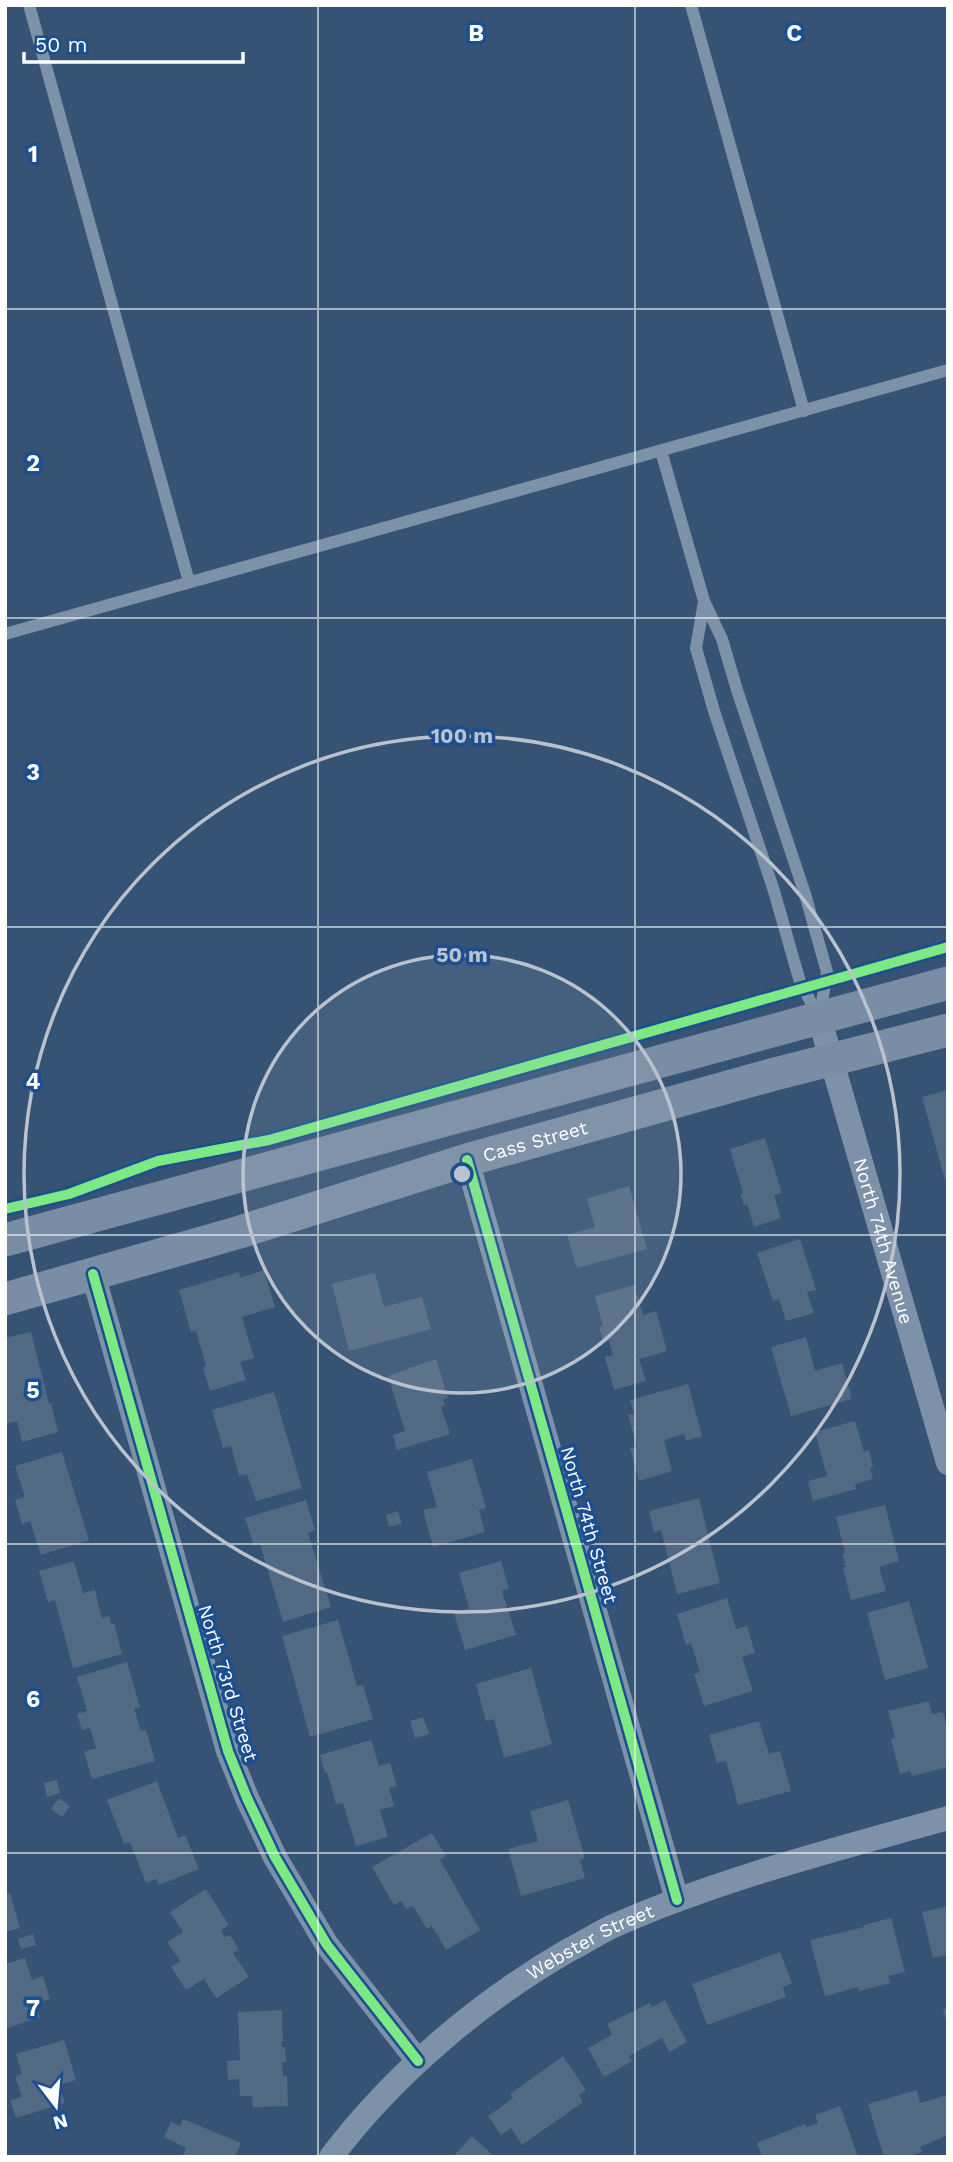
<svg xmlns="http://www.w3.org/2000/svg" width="953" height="2162" font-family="'Work Sans',sans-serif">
  <rect width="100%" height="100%" fill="#365274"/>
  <!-- building -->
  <path fill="#526984" d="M 948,1090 L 948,1179 L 945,1180 L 922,1097 Z
    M 765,1138 L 782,1193 L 774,1195 L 781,1218 L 754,1227 L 747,1204 L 744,1205 L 740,1194 L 743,1193 L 730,1149 Z
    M 629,1186 L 647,1249 L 577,1268 L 567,1235 L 595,1227 L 587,1199 Z
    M 800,1239 L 816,1290 L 807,1292 L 814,1313 L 786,1321 L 779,1299 L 773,1301 L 757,1253 Z
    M 264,1270 L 275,1307 L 242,1317 L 254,1358 L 240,1362 L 246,1380 L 210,1391 L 203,1367 L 206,1366 L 196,1331 L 191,1332 L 179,1290 L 239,1272 L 240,1278 Z
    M 375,1273 L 384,1307 L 422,1297 L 431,1329 L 349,1351 L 332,1284 Z
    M 634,1285 L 643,1315 L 656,1311 L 667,1351 L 639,1359 L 646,1381 L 614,1390 L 605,1357 L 613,1355 L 609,1341 L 604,1343 L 599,1327 L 603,1326 L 595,1296 Z
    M 31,1332 L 49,1404 L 51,1403 L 58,1432 L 22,1442 L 17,1421 L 5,1424 L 5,1338 Z
    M 806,1337 L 815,1371 L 842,1363 L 852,1399 L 791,1416 L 771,1347 Z
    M 436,1359 L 448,1398 L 443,1399 L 445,1405 L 441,1407 L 450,1434 L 397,1450 L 393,1435 L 405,1431 L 388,1376 Z
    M 688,1384 L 702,1436 L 686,1441 L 684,1434 L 664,1440 L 672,1471 L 639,1481 L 630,1448 L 637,1447 L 628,1415 L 634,1414 L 630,1400 Z
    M 274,1392 L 302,1488 L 256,1501 L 247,1474 L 239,1476 L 231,1446 L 223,1448 L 212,1410 Z
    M 855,1421 L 864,1452 L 869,1450 L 873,1467 L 870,1468 L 873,1479 L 855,1484 L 856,1489 L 813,1501 L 808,1481 L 827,1476 L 815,1432 Z
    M 62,1452 L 89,1540 L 41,1555 L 30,1521 L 22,1524 L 15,1500 L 25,1497 L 15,1466 Z
    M 472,1459 L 486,1508 L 479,1510 L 485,1532 L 433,1547 L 423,1510 L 437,1507 L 427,1472 Z
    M 699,1498 L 720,1583 L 677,1594 L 661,1530 L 654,1532 L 649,1511 Z
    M 306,1500 L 315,1530 L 308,1533 L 331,1607 L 283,1622 L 260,1544 L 254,1546 L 245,1518 Z
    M 885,1505 L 899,1561 L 879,1567 L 886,1591 L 851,1600 L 843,1568 L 846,1567 L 842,1553 L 845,1553 L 836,1517 Z
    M 398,1511 L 402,1524 L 389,1527 L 386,1515 Z
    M 74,1561 L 83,1593 L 95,1590 L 102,1618 L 109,1616 L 111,1624 L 114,1623 L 122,1654 L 73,1668 L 55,1600 L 48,1602 L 39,1571 Z
    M 501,1561 L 509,1589 L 502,1591 L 516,1635 L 465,1650 L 454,1613 L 469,1608 L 459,1573 Z
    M 727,1598 L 736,1629 L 747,1626 L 755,1653 L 742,1657 L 753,1691 L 704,1706 L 694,1674 L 700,1672 L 691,1643 L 686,1645 L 677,1614 Z
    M 909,1601 L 928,1668 L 885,1680 L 867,1613 Z
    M 338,1620 L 357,1686 L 363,1685 L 373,1719 L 310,1737 L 282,1636 Z
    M 127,1662 L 140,1707 L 134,1708 L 141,1731 L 146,1729 L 155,1761 L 92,1779 L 84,1752 L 96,1748 L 90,1728 L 82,1730 L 77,1714 L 87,1711 L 77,1677 Z
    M 531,1668 L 552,1744 L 504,1758 L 494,1719 L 486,1721 L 476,1684 Z
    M 929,1701 L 932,1714 L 943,1712 L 948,1732 L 948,1767 L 912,1776 L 910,1771 L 900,1774 L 891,1739 L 895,1737 L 888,1711 Z
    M 423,1717 L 429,1734 L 415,1738 L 410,1721 Z
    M 759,1721 L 769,1754 L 780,1751 L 791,1791 L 738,1805 L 726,1761 L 717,1763 L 709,1735 Z
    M 371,1740 L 379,1766 L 390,1763 L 397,1786 L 389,1788 L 394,1806 L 380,1810 L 388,1837 L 356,1846 L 343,1803 L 336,1804 L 327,1772 L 325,1773 L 320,1755 Z
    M 57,1780 L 60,1793 L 47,1797 L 44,1783 Z
    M 157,1781 L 178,1838 L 185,1835 L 199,1869 L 159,1885 L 157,1879 L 146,1883 L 130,1842 L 124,1844 L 107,1800 Z
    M 59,1798 L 70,1806 L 62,1817 L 51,1809 Z
    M 568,1800 L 585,1858 L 580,1860 L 585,1878 L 521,1896 L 508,1849 L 538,1841 L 530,1811 Z
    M 432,1833 L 446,1856 L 440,1860 L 480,1930 L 446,1950 L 432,1926 L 427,1929 L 413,1906 L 406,1909 L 401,1901 L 394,1905 L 372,1867 Z
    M 206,1889 L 229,1925 L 221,1930 L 225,1937 L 230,1935 L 239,1950 L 233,1953 L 249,1977 L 216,1998 L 204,1979 L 186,1990 L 171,1967 L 180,1961 L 167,1942 L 183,1932 L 170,1912 Z
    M 10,1893 L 20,1928 L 5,1932 L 5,1895 Z
    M 948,1906 L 948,1955 L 933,1958 L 922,1912 Z
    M 891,1918 L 905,1972 L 888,1976 L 890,1983 L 859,1991 L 858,1987 L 825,1996 L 810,1940 L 864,1927 L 864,1925 Z
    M 33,1934 L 36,1945 L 21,1949 L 18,1939 Z
    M 780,1952 L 792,1983 L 783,1987 L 786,1997 L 707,2025 L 692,1984 Z
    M 25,1958 L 32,1980 L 43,1976 L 50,1999 L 36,2004 L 40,2017 L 5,2029 L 5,1964 Z
    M 665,2000 L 687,2042 L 669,2052 L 662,2038 L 629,2056 L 632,2061 L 604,2077 L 588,2048 L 612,2035 L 607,2024 L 650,2003 L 652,2007 Z
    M 948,2007 L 948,2024 L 947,2025 L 943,2009 Z
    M 282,2010 L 283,2042 L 281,2042 L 282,2047 L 285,2047 L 286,2062 L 282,2062 L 283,2076 L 287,2076 L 288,2106 L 253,2107 L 252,2096 L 240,2096 L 239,2079 L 228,2080 L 227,2061 L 240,2060 L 238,2012 Z
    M 64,2040 L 76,2080 L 59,2085 L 65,2103 L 16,2118 L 10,2100 L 22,2097 L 15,2076 L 22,2074 L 16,2054 Z
    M 563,2056 L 586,2090 L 579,2095 L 583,2102 L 522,2145 L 511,2128 L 501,2135 L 488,2116 L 513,2098 L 510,2094 Z
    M 917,2090 L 920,2103 L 948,2095 L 948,2135 L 920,2147 L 922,2152 L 906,2157 L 884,2157 L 868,2104 Z
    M 840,2106 L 858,2157 L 762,2157 L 757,2143 L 805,2124 L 807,2127 L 818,2123 L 815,2115 Z
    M 183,2119 L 241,2143 L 235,2157 L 182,2157 L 186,2148 L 164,2137 L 171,2122 L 180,2126 Z
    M 472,2136 L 495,2157 L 453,2157 Z"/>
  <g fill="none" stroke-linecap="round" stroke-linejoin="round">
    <!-- lane -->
    <path stroke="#7d92a8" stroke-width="12" d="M 29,5 L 189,582
      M 691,5 L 804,411
      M 661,451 L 704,601 L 722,639 L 737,690 L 805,894 L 827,972 L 820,1014
      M 704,602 L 696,648 L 714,711 L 774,891 L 800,982 L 819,1017
      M 5,634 L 948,370"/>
    <!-- street -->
    <g stroke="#7d92a8" stroke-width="24">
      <path id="s1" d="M 819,1017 L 948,1463"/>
      <path d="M 467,1160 L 677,1900"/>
      <path d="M 93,1274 L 228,1751 L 247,1798 L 275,1857 L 327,1945 L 418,2061"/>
      <path id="s2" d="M 331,2157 C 393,2075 480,2001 569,1950 C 583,1943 597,1934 611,1927 C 719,1879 834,1850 948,1818"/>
    </g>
    <!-- secondary -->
    <g stroke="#798da4" stroke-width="33">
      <path d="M 5,1240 L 948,983"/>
      <path id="s3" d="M 5,1299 L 240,1232 L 467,1160 L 771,1075 L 948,1030"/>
    </g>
    <defs>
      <path id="cycleway" d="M 467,1160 L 677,1900
        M 5,1209 L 69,1194 L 158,1161 L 269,1140 L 948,947
        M 93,1274 L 228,1751 L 247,1798 L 275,1857 L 327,1945 L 418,2061"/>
    </defs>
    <!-- cycleway casing -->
    <use href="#cycleway" stroke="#1b4f8f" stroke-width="15"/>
    <!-- cycleway -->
    <use href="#cycleway" stroke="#7ce984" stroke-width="10"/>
  </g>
  <!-- grid -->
  <path fill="none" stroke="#fff" stroke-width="2" stroke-opacity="0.55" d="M 318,5 L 318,2157M 635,5 L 635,2157M 5,309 L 948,309M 5,618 L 948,618M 5,927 L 948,927M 5,1235 L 948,1235M 5,1544 L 948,1544M 5,1853 L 948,1853"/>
  <!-- distance rings -->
  <circle cx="462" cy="1174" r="219" fill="#b9c2ce" fill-opacity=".12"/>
  <g fill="none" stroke="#b9c2ce" stroke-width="3.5">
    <circle cx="462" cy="1174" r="219"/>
    <circle cx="462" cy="1174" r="438"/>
  </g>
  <g text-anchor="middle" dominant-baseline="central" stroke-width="7" stroke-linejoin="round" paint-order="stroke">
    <!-- street labels -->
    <g font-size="19" fill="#fff" stroke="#1b4f8f">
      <text stroke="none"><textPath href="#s3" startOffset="553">Cass Street</textPath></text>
      <text stroke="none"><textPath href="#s1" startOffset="233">North 74th Avenue</textPath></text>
      <text transform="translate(589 1525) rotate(74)">North 74th Street</text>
      <text transform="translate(228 1683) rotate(73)">North 73rd Street</text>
      <text stroke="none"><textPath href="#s2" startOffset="340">Webster Street</textPath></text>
    </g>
  </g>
  <g font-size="23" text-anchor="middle" font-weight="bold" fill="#fff" stroke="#1b4f8f" stroke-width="7" stroke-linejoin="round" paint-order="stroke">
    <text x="476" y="41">B</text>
    <text x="794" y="41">C</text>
    <text x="33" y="162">1</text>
    <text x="33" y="471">2</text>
    <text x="33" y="780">3</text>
    <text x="33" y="1089">4</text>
    <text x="33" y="1398">5</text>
    <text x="33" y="1707">6</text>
    <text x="33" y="2016">7</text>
  </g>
  <circle cx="462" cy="1174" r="10" fill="#b9c2ce" stroke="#1b4f8f" stroke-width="3.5"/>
  <g font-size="21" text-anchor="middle" font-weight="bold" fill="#b9c2ce" stroke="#1b4f8f" stroke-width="7" stroke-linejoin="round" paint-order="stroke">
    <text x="462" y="743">100 m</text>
    <text x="462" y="962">50 m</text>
  </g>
  <!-- border -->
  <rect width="953" height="2162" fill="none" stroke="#ffffff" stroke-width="14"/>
  <!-- north arrow -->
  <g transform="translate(56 2106) rotate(164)" stroke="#1b4f8f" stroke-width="5" paint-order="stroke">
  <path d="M0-5L12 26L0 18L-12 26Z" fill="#ffffff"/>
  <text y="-10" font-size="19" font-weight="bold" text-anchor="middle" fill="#ffffff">N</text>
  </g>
  <!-- scale -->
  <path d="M24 52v10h219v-10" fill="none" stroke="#ffffff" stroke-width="3.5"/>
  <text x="35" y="52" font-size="21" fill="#ffffff" stroke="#1b4f8f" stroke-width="5" paint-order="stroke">50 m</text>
</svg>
